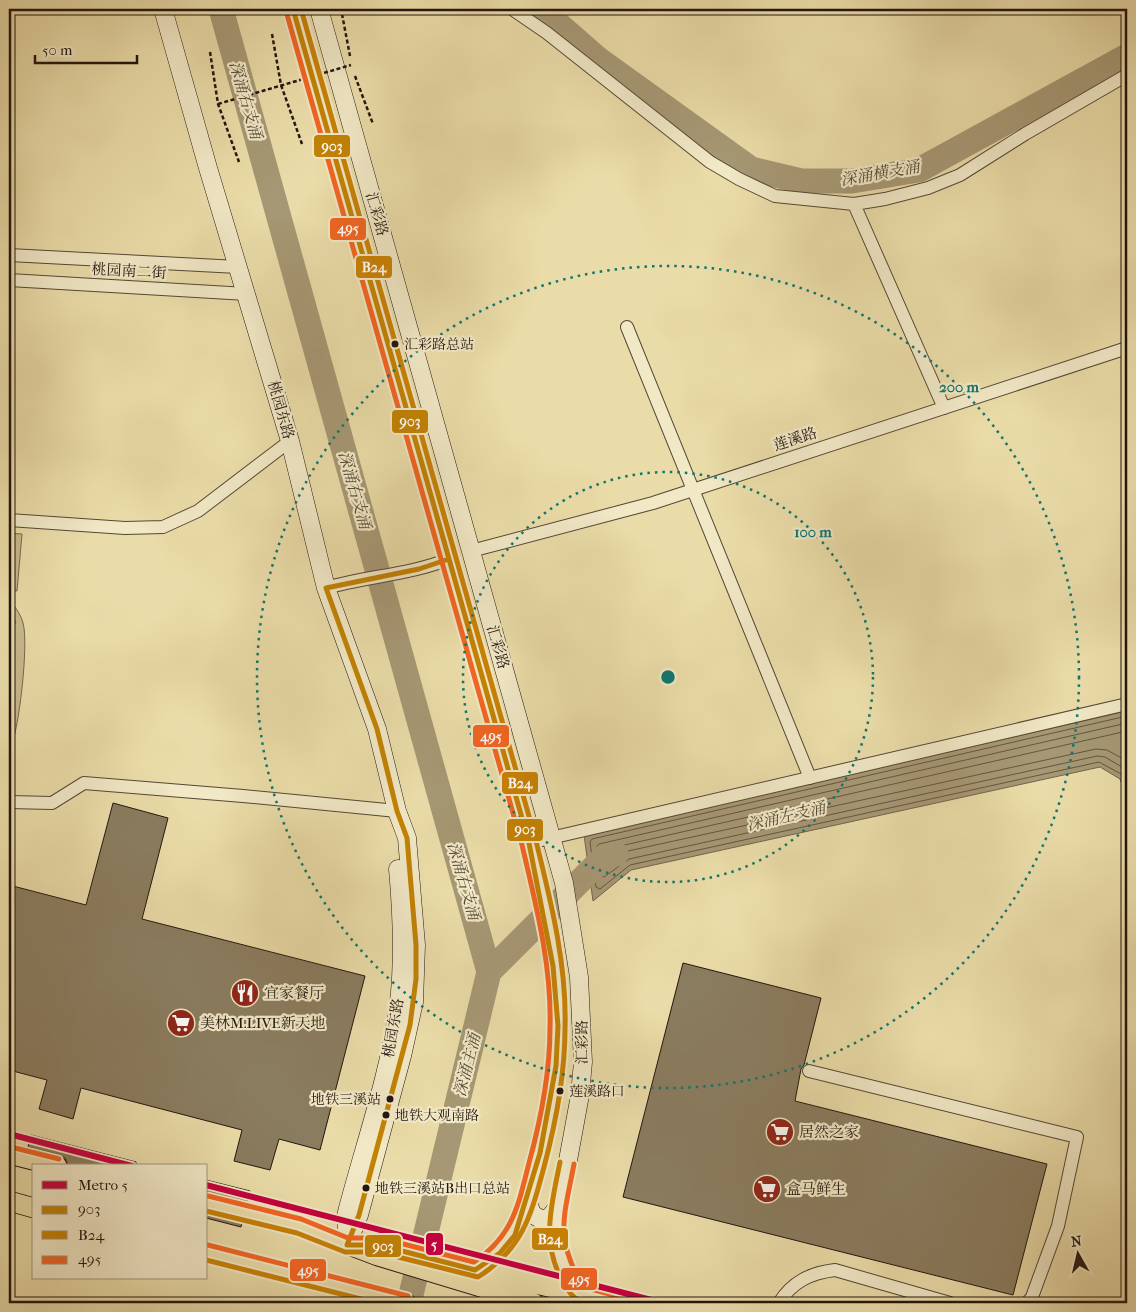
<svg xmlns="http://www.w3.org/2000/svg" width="1136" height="1312" font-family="'IM FELL French Canon','Noto Serif SC',serif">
  <rect width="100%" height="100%" fill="#eadca8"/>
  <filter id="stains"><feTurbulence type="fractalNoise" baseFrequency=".004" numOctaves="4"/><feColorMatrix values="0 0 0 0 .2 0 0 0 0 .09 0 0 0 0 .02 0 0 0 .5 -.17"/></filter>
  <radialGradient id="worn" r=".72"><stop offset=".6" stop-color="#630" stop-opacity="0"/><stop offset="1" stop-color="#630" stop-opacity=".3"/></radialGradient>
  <!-- green -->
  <path fill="#c8ba8e" stroke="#76684e" d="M 9,533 L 22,534 L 17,591 L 9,590 Z
    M 9,600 C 15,606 21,615 23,623 C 29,642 19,735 9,751 L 9,622 L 16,623 L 9,610 Z"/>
  <!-- water -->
  <path fill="#a69874" stroke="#72644c" d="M 1127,711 L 1127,798 L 1120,779 L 1100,767 L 631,870 L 593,901 L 584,835 Z"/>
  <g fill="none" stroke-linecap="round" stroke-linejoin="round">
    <!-- shore -->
    <path stroke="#645642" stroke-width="1" d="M 1127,716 L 592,839 L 590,842 L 596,887 L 600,889 L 630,865 L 1099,762 L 1123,775 L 1127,784
      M 1127,723 L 599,844 L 597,846 L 601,875 L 604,877 L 629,859 L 1097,756 L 1105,757 L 1127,770
      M 1127,731 L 607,849 L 605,852 L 607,861 L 610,863 L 628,851 L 1096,749 L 1107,750 L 1127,761"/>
    <!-- river -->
    <path stroke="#a69874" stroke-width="25" d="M 221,9 L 489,972 L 409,1303
      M 541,9 L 598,59 L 751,169 L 801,181 L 852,181 L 919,170 L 1127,56
      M 489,972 L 604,857 L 616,854"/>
  </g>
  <!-- building -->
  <path fill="#8a7c5f" stroke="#23150f" d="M 113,803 L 168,818 L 142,919 L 365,976 L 320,1150 L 279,1139 L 270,1170 L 234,1161 L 242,1130 L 81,1088 L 73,1119 L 39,1109 L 47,1080 L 9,1070 L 9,885 L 86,905 Z
    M 683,963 L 821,998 L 804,1065 L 801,1069 L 795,1101 L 1047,1164 L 1013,1295 L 623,1197 Z
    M 31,1135 L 136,1162 L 136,1166 L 68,1166 L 65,1158 L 60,1155 L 28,1147 Z
    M 206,1180 L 250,1191 L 247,1202 L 206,1192 Z
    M 206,1215 L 242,1223 L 241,1227 L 206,1218 Z"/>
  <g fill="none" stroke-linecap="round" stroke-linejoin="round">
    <defs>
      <path id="street" d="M 512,9 L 547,33 L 710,162 L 739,179 L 775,196 L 854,204 L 885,199 L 928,188 L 960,175 L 1025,134 L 1127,75
        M 854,204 L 944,408
        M 9,255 L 238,267
        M 9,280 L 247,294
        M 627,327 L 810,778
        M 9,520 L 125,528 L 163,527 L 198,511 L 290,441
        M 471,551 L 653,503 L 1127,348
        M 326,588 C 367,576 409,575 449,559
        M 9,802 L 52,803 L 84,783 L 243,796 L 397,811
        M 529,843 L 1127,704
        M 809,1071 L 1077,1137 L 1058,1226 L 1032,1297 L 1027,1303
        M 779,1303 C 792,1282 810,1273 835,1270 L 950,1303"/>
      <path id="secondary" d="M 163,9 L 208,168 L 290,441 L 326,588 L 377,729 L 397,811 L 407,838 L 416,945 L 414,1002 L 402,1056 L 359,1215 L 347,1245
        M 293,9 L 529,843 C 543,902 558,965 558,1027 C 557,1075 548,1123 535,1170 C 523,1216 519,1244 475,1270
        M 319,9 L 564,883 L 579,977 L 583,1062 L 580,1095 L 560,1204 L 556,1242 L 560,1259 L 578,1293
        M 527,1199 L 532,1214 L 542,1220 L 550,1217 L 560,1204
        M 347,1236 L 347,1212 C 365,1143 390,1073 399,1002 C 404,958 402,913 398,869"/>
      <path id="primary" d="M 9,1154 L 57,1166
        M 9,1201 L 34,1208
        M 206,1203 L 299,1226 L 378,1256 L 534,1303
        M 206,1252 L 406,1303
        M 441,1261 L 615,1303"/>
    </defs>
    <!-- street casing -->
    <use href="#street" stroke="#554735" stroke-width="14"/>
    <!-- secondary casing -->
    <use href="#secondary" stroke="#23150f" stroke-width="19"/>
    <!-- primary casing -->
    <use href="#primary" stroke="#23150f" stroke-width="21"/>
    <!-- path -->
    <path stroke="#23150f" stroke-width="2.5" stroke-dasharray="4 2.5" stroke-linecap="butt" d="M 342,14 L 350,56
      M 272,34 L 281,85 L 302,144
      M 210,52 L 218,104 L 239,162
      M 355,76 L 373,124"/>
    <!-- street -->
    <use href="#street" stroke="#f1e8c6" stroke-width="12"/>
    <!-- secondary -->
    <use href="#secondary" stroke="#f1e8c6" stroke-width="18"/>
    <!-- primary -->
    <use href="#primary" stroke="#eadca8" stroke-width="19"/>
    <!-- path-bridge -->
    <path stroke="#23150f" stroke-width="2.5" stroke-dasharray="4 2.5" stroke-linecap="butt" d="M 218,104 L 351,65"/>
    <defs>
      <path id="bus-1" d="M 293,9 L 449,559
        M 449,559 L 529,843 L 553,966 L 558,1026 L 556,1066 L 540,1153 L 515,1235 L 500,1253 L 475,1270 L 379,1245 L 347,1245 L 359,1215 L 410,1025 L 416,979 L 416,945 L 407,838 L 397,811 L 377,729 L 326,588 L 419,569 Z"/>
      <path id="bus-2" d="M 560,1162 C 552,1203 540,1242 563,1282 C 570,1294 573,1299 587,1303
        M 206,1211 L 297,1233 L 345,1252 L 378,1252 L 478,1277 C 523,1249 531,1215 544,1167 C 556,1122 565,1075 565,1028 C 567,965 551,902 536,841 L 301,9
        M 206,1260 L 377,1303"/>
      <path id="bus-3" d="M 11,1147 L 59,1159
        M 574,1164 C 564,1218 554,1236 583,1287 L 617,1296
        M 208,1196 L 301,1219 L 348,1238 L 380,1238 L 474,1262 C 513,1236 518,1206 529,1163 C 541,1119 550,1074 550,1028 C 552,966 536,905 522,845 L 286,11
        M 208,1245 L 408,1296"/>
    </defs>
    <!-- bus-1 casing -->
    <use href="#bus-1" stroke="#f1e8c6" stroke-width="9"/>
    <!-- bus-2 casing -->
    <use href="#bus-2" stroke="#f1e8c6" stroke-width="9"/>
    <!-- bus-3 casing -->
    <use href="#bus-3" stroke="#f1e8c6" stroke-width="9"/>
    <!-- bus-1 -->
    <use href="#bus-1" stroke="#c28204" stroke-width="5"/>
    <!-- bus-2 -->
    <use href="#bus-2" stroke="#c88104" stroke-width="5"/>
    <!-- bus-3 -->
    <use href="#bus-3" stroke="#f26522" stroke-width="5"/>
    <defs>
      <path id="metro-1" d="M 9,1134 L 132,1166
        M 206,1185 L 663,1303"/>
    </defs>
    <!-- metro-1 casing -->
    <use href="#metro-1" stroke="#f1e8c6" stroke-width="10"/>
    <!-- metro-1 -->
    <use href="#metro-1" stroke="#c5003e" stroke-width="6"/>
  </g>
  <!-- distance rings -->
  <g fill="none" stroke="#0f766e" stroke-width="2.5" stroke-dasharray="2.5 5">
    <circle cx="668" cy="677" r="205"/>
    <circle cx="668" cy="677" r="411"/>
  </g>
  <!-- icons -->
  <defs>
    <symbol id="restaurant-disc" viewBox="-11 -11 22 22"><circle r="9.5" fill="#8f2418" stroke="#f1e8c6"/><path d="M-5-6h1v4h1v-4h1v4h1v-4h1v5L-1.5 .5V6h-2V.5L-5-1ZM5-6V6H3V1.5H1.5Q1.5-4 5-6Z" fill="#fff"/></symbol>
    <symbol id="supermarket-disc" viewBox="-11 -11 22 22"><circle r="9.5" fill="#8f2418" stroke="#f1e8c6"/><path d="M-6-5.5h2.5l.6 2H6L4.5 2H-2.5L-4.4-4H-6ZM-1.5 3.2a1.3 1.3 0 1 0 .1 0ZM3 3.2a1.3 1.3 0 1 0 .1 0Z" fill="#fff"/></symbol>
  </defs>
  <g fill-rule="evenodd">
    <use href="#restaurant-disc" x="229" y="977" width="32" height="32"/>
    <use href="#supermarket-disc" x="165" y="1007" width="32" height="32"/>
    <use href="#supermarket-disc" x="764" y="1116" width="32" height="32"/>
    <use href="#supermarket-disc" x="751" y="1173" width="32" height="32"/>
  </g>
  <!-- markers -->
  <g fill="#23150f" stroke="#f1e8c6" stroke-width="2">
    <circle cx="395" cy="344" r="4.5"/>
    <circle cx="560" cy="1091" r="4.5"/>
    <circle cx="390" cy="1099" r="4.5"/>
    <circle cx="386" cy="1115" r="4.5"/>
    <circle cx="366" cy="1188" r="4.5"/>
  </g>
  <g text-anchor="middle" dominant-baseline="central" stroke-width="4.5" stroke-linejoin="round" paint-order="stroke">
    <!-- bus labels -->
    <g font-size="14" fill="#23150f" stroke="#f1e8c6" text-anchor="start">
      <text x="404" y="344">汇彩路总站</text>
      <text x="569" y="1091">莲溪路口</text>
      <text x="381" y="1099" text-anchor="end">地铁三溪站</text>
      <text x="395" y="1115">地铁大观南路</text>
      <text x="375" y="1188">地铁三溪站B出口总站</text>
    </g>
    <!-- street labels -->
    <g font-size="15" fill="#23150f" stroke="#f1e8c6">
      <text transform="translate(377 214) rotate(74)">汇彩路</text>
      <text transform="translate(129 271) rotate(3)">桃园南二街</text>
      <text transform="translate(281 410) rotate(74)">桃园东路</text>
      <text transform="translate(795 439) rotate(-18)">莲溪路</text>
      <text transform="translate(498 647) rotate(74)">汇彩路</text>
      <text transform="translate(393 1028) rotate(-80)">桃园东路</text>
      <text transform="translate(582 1042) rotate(-90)">汇彩路</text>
    </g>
    <!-- poi labels -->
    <g font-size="15" fill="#23150f" stroke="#f1e8c6" text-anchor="start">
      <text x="264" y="993">宜家餐厅</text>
      <text x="200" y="1023">美林M.LIVE新天地</text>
      <text x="799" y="1132">居然之家</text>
      <text x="786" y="1189">盒马鲜生</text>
    </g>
    <!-- water labels -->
    <g font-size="16" font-style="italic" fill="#574937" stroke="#f1e8c6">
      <text transform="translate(246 100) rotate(74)">深涌右支涌</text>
      <text transform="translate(880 173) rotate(-10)">深涌横支涌</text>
      <text transform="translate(355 490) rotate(74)">深涌右支涌</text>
      <text transform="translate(786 816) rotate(-13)">深涌左支涌</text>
      <text transform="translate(464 881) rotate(74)">深涌右支涌</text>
      <text transform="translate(467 1065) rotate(-76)">深涌主涌</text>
    </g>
  </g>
  <circle cx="668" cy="677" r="8" fill="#0f766e" stroke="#f1e8c6" stroke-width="2.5"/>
  <g font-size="15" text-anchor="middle" font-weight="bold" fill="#0f766e" stroke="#f1e8c6" stroke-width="4.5" stroke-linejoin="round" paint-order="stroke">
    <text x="959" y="392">200 m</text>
    <text x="813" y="537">100 m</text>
  </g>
  <g stroke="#f1e8c6" stroke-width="2">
    <rect x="313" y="134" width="38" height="24" rx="5" fill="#c28204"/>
    <rect x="329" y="217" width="38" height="24" rx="5" fill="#f26522"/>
    <rect x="355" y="255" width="38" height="24" rx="5" fill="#c88104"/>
    <rect x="391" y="409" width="38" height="25" rx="5" fill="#c28204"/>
    <rect x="472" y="724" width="38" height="24" rx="5" fill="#f26522"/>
    <rect x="501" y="771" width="38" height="24" rx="5" fill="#c88104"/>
    <rect x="506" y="818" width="38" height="24" rx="5" fill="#c28204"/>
    <rect x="531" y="1227" width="38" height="24" rx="5" fill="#c88104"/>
    <rect x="425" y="1232" width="19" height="24" rx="5" fill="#c5003e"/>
    <rect x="364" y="1234" width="38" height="24" rx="5" fill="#c28204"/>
    <rect x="289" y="1258" width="38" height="24" rx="5" fill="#f26522"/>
    <rect x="560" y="1267" width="38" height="24" rx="5" fill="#f26522"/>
  </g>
  <g font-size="14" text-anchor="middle" font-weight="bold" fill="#fff">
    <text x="332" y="151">903</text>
    <text x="348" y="233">495</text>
    <text x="374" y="272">B24</text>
    <text x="410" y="426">903</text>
    <text x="491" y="741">495</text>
    <text x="520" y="788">B24</text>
    <text x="525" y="834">903</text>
    <text x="550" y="1244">B24</text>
    <text x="434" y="1249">5</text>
    <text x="383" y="1251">903</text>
    <text x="308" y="1275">495</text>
    <text x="579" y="1284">495</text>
  </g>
  <!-- margin -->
  <rect width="1136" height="1312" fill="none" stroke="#eadca8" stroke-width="30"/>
  <rect x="10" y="10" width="1116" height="1292" fill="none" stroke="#23150f" stroke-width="2.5"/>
  <rect x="15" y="15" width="1106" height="1282" fill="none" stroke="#23150f"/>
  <!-- legend -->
  <rect x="32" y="1164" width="175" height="115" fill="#f1e8c6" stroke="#9f947d"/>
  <rect x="42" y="1181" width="25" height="8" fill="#c5003e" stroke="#9f947d"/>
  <text x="78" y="1190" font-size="15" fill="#23150f">Metro 5</text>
  <rect x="42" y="1206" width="25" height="8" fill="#c28204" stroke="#9f947d"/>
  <text x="78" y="1214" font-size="15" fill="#23150f">903</text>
  <rect x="42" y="1231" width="25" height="8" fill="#c88104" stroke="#9f947d"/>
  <text x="78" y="1240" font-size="15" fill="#23150f">B24</text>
  <rect x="42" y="1256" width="25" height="8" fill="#f26522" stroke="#9f947d"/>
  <text x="78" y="1264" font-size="15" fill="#23150f">495</text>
  <!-- north arrow -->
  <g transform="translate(1078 1254) rotate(352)" stroke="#f1e8c6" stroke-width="4" paint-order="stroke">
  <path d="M0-4L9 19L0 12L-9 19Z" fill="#23150f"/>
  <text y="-8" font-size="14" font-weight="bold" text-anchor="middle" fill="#23150f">N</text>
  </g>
  <!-- scale -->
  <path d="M35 55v8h102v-8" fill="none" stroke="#23150f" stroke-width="2.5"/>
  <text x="42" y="55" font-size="15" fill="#23150f" stroke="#f1e8c6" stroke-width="4" paint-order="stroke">50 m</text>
  <rect width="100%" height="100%" filter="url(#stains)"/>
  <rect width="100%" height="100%" fill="url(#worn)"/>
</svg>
